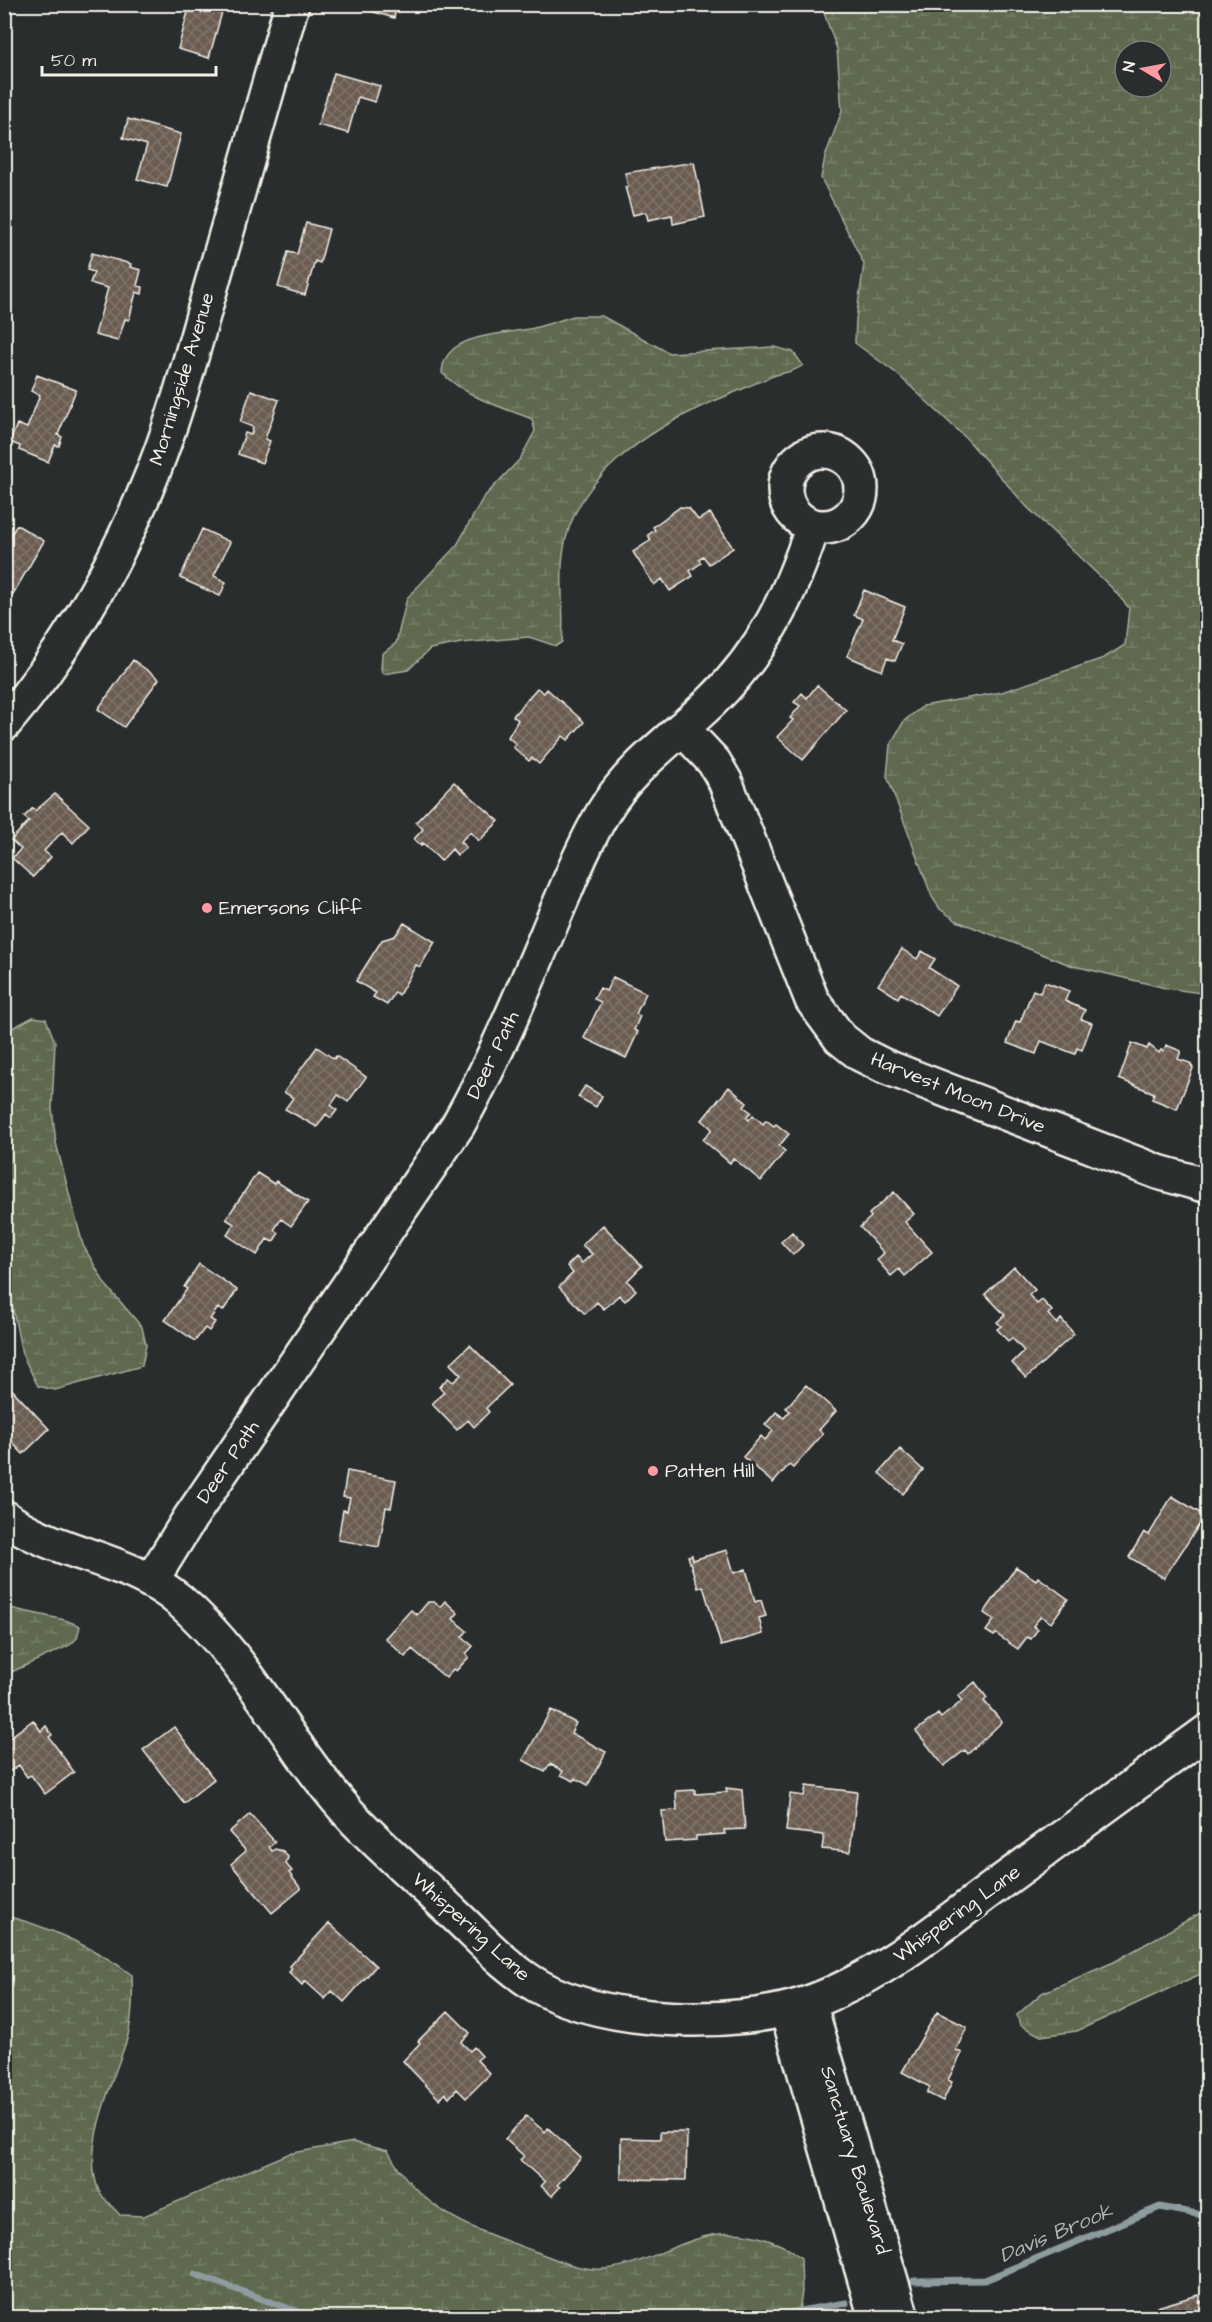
<svg xmlns="http://www.w3.org/2000/svg" width="1212" height="2322" font-family="'Architects Daughter',sans-serif">
  <defs>
    <pattern id="wetland-marsh" width="20" height="14" patternUnits="userSpaceOnUse" patternTransform="scale(1.5)"><rect width="20" height="14" fill="#5e6950"/><path d="M1 5h8M5 5V1M11 12h8M15 12V8" fill="none" stroke="#767f69"/></pattern>
    <pattern id="building-cross-hatch" width="8" height="8" patternUnits="userSpaceOnUse" patternTransform="scale(1.5)"><rect width="8" height="8" fill="#6a5c51"/><path d="M0 0l8 8M0 8l8-8" fill="none" stroke="#80746a"/></pattern>
  </defs>
  <rect width="100%" height="100%" fill="#2a2d2e"/>
  <filter id="ink" filterUnits="userSpaceOnUse"><feTurbulence type="fractalNoise" baseFrequency=".0167" numOctaves="2"/><feDisplacementMap in="SourceGraphic" scale="12" xChannelSelector="R" yChannelSelector="G"/><feConvolveMatrix kernelMatrix="1 2 1 2 8 2 1 2 1" color-interpolation-filters="sRGB"/></filter>
  <g filter="url(#ink)">
    <!-- wetland -->
    <path fill="url(#wetland-marsh)" stroke="#a9ad9c" stroke-width="1.5" fill-rule="evenodd" d="M 806,5 L 1207,5 L 1207,994 L 1166,988 L 1070,965 L 957,921 L 940,909 L 932,897 L 887,776 L 890,745 L 904,721 L 923,706 L 1002,692 L 1104,658 L 1125,645 L 1129,608 L 1112,588 L 1027,507 L 966,438 L 896,373 L 855,343 L 856,319 L 864,264 L 821,178 L 825,157 L 842,111 L 837,49 L 823,10 ZM 1125,51 L 1161,51 L 1161,87 L 1125,87 Z
      M 574,316 L 602,316 L 669,353 L 774,347 L 793,352 L 803,365 C 793,373 784,372 773,376 C 753,384 734,393 714,401 C 650,429 572,478 563,554 C 559,583 565,613 562,642 L 556,646 L 529,637 L 461,643 L 430,649 L 408,670 L 384,674 L 381,670 L 382,654 L 396,643 L 407,598 L 457,545 L 483,498 L 520,459 L 535,431 L 532,419 C 501,407 466,397 442,373 C 443,333 501,335 529,329 C 544,326 559,320 574,316 Z
      M 33,1017 L 46,1019 L 55,1042 L 52,1108 L 56,1143 L 71,1201 L 83,1245 L 105,1284 L 142,1327 L 146,1345 L 142,1366 L 55,1390 L 38,1386 L 22,1354 L 5,1270 L 5,1032 Z
      M 5,1607 L 65,1620 L 80,1626 L 77,1638 L 70,1645 L 5,1675 Z
      M 1207,1909 L 1207,1971 L 1077,2031 L 1041,2036 L 1020,2025 L 1017,2015 L 1042,1993 L 1114,1962 Z
      M 5,1916 C 43,1924 101,1951 132,1975 C 133,1997 133,2018 127,2039 C 114,2080 80,2148 99,2191 C 103,2199 114,2208 120,2215 L 144,2216 L 288,2154 L 353,2142 L 388,2151 C 420,2212 474,2229 534,2251 C 556,2259 579,2271 604,2269 C 663,2264 700,2217 765,2239 C 780,2244 789,2248 801,2258 L 802,2292 L 798,2317 L 5,2317 Z"/>
    <g fill="none" stroke-linecap="round" stroke-linejoin="round">
      <!-- stream -->
      <path stroke="#8e9c9f" stroke-width="7" d="M 195,2274 L 314,2318
        M 914,2281 L 985,2280 L 1160,2207 L 1208,2216
        M 760,2318 L 846,2303"/>
    </g>
    <!-- building -->
    <path fill="url(#building-cross-hatch)" stroke="#f4f1e8" stroke-width="1.5" d="M 190,4 L 224,5 L 209,58 L 178,49 Z
      M 365,4 L 397,4 L 394,18 L 364,9 Z
      M 334,73 L 380,86 L 375,102 L 358,97 L 348,133 L 318,125 Z
      M 128,119 L 181,134 L 167,187 L 137,179 L 147,145 L 123,138 Z
      M 694,162 L 705,217 L 673,224 L 672,215 L 648,220 L 646,212 L 633,215 L 625,187 L 628,187 L 625,173 Z
      M 306,223 L 329,229 L 320,263 L 315,261 L 305,295 L 278,287 L 288,252 L 297,254 Z
      M 92,253 L 131,264 L 130,267 L 141,270 L 137,286 L 143,287 L 142,294 L 136,292 L 129,320 L 125,319 L 118,341 L 95,335 L 108,288 L 90,283 L 94,272 L 87,270 Z
      M 37,375 L 76,390 L 58,435 L 62,437 L 59,446 L 55,445 L 48,462 L 19,450 L 20,446 L 10,442 L 17,424 L 27,428 L 40,395 L 31,391 Z
      M 251,390 L 279,400 L 265,439 L 270,441 L 262,463 L 238,454 L 245,433 L 251,435 L 253,427 L 240,422 Z
      M 680,507 L 689,508 L 698,520 L 710,513 L 733,548 L 709,564 L 703,556 L 699,559 L 701,563 L 690,571 L 693,576 L 670,591 L 662,579 L 654,585 L 633,552 L 651,540 L 648,535 L 655,530 L 653,527 Z
      M 17,525 L 44,541 L 13,594 L 4,588 L 4,537 L 8,539 Z
      M 202,529 L 230,542 L 214,576 L 226,582 L 220,596 L 180,578 Z
      M 864,590 L 905,607 L 892,640 L 902,644 L 895,661 L 887,658 L 882,671 L 847,656 L 863,619 L 854,615 Z
      M 133,660 L 159,679 L 124,727 L 98,709 Z
      M 817,685 L 846,710 L 803,760 L 777,737 L 793,720 L 790,718 L 800,706 L 794,702 L 802,693 L 807,698 Z
      M 537,688 L 544,693 L 547,689 L 584,722 L 568,740 L 563,736 L 539,764 L 532,758 L 529,761 L 513,747 L 516,744 L 508,737 L 518,720 L 513,716 Z
      M 454,782 L 499,821 L 479,841 L 470,832 L 460,842 L 466,847 L 457,855 L 452,849 L 441,861 L 423,843 L 421,846 L 414,839 L 423,829 L 416,822 Z
      M 55,794 L 89,825 L 73,843 L 62,832 L 44,851 L 51,857 L 33,877 L 12,858 L 21,849 L 11,840 L 29,821 L 24,817 L 33,808 L 35,811 Z
      M 404,923 L 435,942 L 420,967 L 416,965 L 399,995 L 395,992 L 387,1005 L 373,997 L 376,993 L 356,981 L 382,940 L 395,936 Z
      M 902,949 L 917,959 L 922,951 L 935,959 L 929,968 L 957,986 L 937,1016 L 901,993 L 898,998 L 878,985 Z
      M 613,977 L 646,993 L 636,1014 L 640,1016 L 634,1030 L 638,1032 L 626,1058 L 584,1038 L 601,1002 L 594,999 L 600,988 L 606,991 Z
      M 1045,982 L 1069,991 L 1065,1001 L 1085,1010 L 1081,1019 L 1092,1023 L 1082,1050 L 1077,1048 L 1075,1054 L 1041,1041 L 1036,1054 L 1007,1043 L 1016,1021 L 1020,1022 L 1033,990 L 1040,993 Z
      M 1132,1043 L 1147,1049 L 1149,1045 L 1159,1053 L 1161,1050 L 1164,1051 L 1166,1045 L 1181,1051 L 1178,1059 L 1190,1063 L 1193,1068 L 1177,1109 L 1152,1099 L 1154,1093 L 1119,1079 Z
      M 317,1047 L 334,1059 L 336,1056 L 366,1077 L 348,1102 L 338,1095 L 331,1105 L 337,1110 L 331,1118 L 326,1114 L 317,1127 L 285,1109 L 293,1098 L 284,1092 Z
      M 585,1086 L 602,1096 L 596,1107 L 578,1097 Z
      M 729,1087 L 747,1103 L 744,1107 L 751,1112 L 746,1117 L 749,1120 L 753,1115 L 763,1124 L 766,1120 L 774,1126 L 776,1124 L 789,1134 L 779,1146 L 785,1151 L 761,1181 L 733,1158 L 730,1163 L 703,1140 L 712,1129 L 702,1120 Z
      M 257,1173 L 274,1184 L 276,1181 L 308,1202 L 291,1226 L 281,1219 L 274,1230 L 279,1233 L 273,1242 L 267,1239 L 257,1255 L 227,1235 L 234,1224 L 226,1219 Z
      M 894,1192 L 914,1214 L 905,1222 L 932,1252 L 905,1276 L 899,1269 L 891,1276 L 877,1260 L 884,1253 L 860,1227 L 871,1217 L 869,1214 Z
      M 603,1225 L 642,1266 L 627,1281 L 636,1290 L 625,1301 L 619,1295 L 604,1309 L 597,1302 L 585,1314 L 559,1287 L 573,1273 L 567,1266 L 576,1257 L 582,1263 L 592,1254 L 582,1245 Z
      M 792,1232 L 803,1245 L 793,1255 L 781,1242 Z
      M 199,1264 L 237,1290 L 223,1311 L 218,1308 L 210,1319 L 215,1322 L 209,1331 L 205,1328 L 195,1341 L 165,1320 L 187,1289 L 184,1287 Z
      M 1014,1267 L 1035,1290 L 1029,1295 L 1037,1304 L 1042,1300 L 1052,1311 L 1048,1314 L 1057,1324 L 1061,1319 L 1074,1334 L 1026,1378 L 1012,1363 L 1024,1351 L 1012,1338 L 1008,1341 L 997,1329 L 1001,1326 L 997,1322 L 1005,1315 L 985,1294 Z
      M 470,1345 L 510,1385 L 486,1408 L 489,1412 L 474,1427 L 468,1420 L 457,1430 L 432,1404 L 444,1392 L 439,1387 L 448,1378 L 453,1382 L 461,1375 L 450,1364 Z
      M 5,1382 L 49,1429 L 23,1454 L 4,1434 Z
      M 806,1385 L 836,1411 L 819,1430 L 823,1434 L 793,1468 L 789,1465 L 773,1483 L 743,1457 L 761,1436 L 765,1440 L 773,1431 L 765,1425 L 776,1412 L 784,1418 L 790,1411 L 786,1408 Z
      M 900,1449 L 923,1470 L 903,1494 L 879,1473 Z
      M 347,1471 L 396,1480 L 391,1508 L 386,1507 L 379,1547 L 338,1540 L 343,1510 L 347,1511 L 350,1498 L 343,1497 Z
      M 1172,1496 L 1205,1516 L 1164,1578 L 1129,1557 L 1144,1532 L 1149,1535 Z
      M 727,1550 L 734,1573 L 746,1569 L 755,1602 L 761,1600 L 766,1616 L 759,1618 L 763,1634 L 721,1646 L 703,1586 L 698,1588 L 688,1556 L 692,1555 L 693,1560 Z
      M 1016,1567 L 1036,1580 L 1038,1577 L 1068,1599 L 1051,1623 L 1041,1616 L 1033,1626 L 1038,1629 L 1031,1639 L 1027,1637 L 1018,1649 L 996,1634 L 994,1636 L 986,1631 L 994,1620 L 984,1613 Z
      M 445,1601 L 458,1613 L 453,1619 L 467,1631 L 462,1637 L 473,1646 L 466,1654 L 469,1657 L 456,1671 L 453,1669 L 446,1678 L 412,1649 L 405,1657 L 385,1638 L 411,1610 L 417,1615 L 428,1602 L 434,1602 L 440,1607 Z
      M 975,1682 L 987,1698 L 984,1701 L 1002,1722 L 968,1754 L 965,1750 L 944,1766 L 916,1731 L 938,1714 L 941,1718 L 962,1701 L 958,1696 Z
      M 551,1710 L 576,1723 L 571,1733 L 606,1752 L 588,1785 L 575,1778 L 574,1781 L 561,1775 L 563,1771 L 550,1764 L 545,1772 L 523,1760 Z
      M 33,1720 L 41,1731 L 46,1726 L 52,1735 L 49,1737 L 74,1772 L 45,1794 L 31,1775 L 27,1777 L 19,1765 L 9,1772 L 4,1765 L 4,1752 L 10,1748 L 5,1741 Z
      M 174,1727 L 214,1779 L 184,1803 L 143,1750 Z
      M 806,1786 L 857,1792 L 850,1852 L 822,1849 L 824,1835 L 786,1831 L 790,1794 L 804,1796 Z
      M 726,1788 L 742,1790 L 745,1829 L 724,1830 L 725,1834 L 696,1836 L 696,1840 L 665,1842 L 662,1811 L 677,1810 L 676,1791 L 695,1790 L 695,1794 L 727,1792 Z
      M 250,1814 L 275,1842 L 269,1847 L 272,1851 L 275,1849 L 283,1851 L 288,1857 L 286,1864 L 292,1871 L 289,1873 L 301,1889 L 272,1913 L 231,1864 L 246,1851 L 229,1832 Z
      M 329,1923 L 376,1966 L 344,2002 L 332,1991 L 325,1999 L 305,1981 L 302,1985 L 289,1972 L 292,1969 L 290,1966 Z
      M 448,2011 L 470,2033 L 461,2042 L 470,2051 L 474,2047 L 482,2056 L 477,2060 L 490,2074 L 466,2098 L 457,2089 L 449,2098 L 445,2093 L 439,2099 L 403,2061 L 420,2043 L 418,2041 Z
      M 937,2012 L 967,2027 L 956,2050 L 962,2053 L 948,2080 L 952,2082 L 943,2101 L 927,2093 L 930,2087 L 902,2072 Z
      M 526,2116 L 545,2132 L 548,2128 L 581,2158 L 557,2185 L 560,2187 L 552,2196 L 541,2186 L 545,2182 L 520,2160 L 524,2156 L 505,2139 Z
      M 660,2132 L 687,2132 L 686,2180 L 621,2179 L 621,2138 L 660,2139 Z
      M 1198,2295 L 1200,2302 L 1208,2300 L 1208,2318 L 1160,2318 L 1157,2307 Z"/>
    <g fill="none" stroke-linecap="round" stroke-linejoin="round">
      <defs>
        <path id="minor" d="M785 489a38 38 0 1 1 76 0a38 38 0 1 1-76 0Z
          M 4,724 C 68,649 118,561 154,470 C 178,409 195,343 213,280 C 239,188 265,96 292,4
          M 682,728 L 714,762 L 725,781 L 812,1000 L 840,1038 L 860,1054 L 884,1066 L 1158,1172 L 1208,1186
          M 4,1517 C 57,1555 129,1558 179,1600 C 251,1661 291,1753 356,1821 C 387,1853 421,1882 453,1913 C 480,1938 506,1968 538,1986 C 605,2025 735,2028 808,2003 C 879,1978 937,1929 997,1885 C 1067,1834 1137,1782 1208,1731
          M 151,1581 L 190,1518 L 458,1125 C 495,1059 523,991 552,922 C 568,885 583,846 604,811 C 631,766 675,737 712,701 C 764,651 791,593 813,526
          M 809,2003 L 902,2318
          M 787,2011 L 876,2318"/>
      </defs>
      <!-- minor casing -->
      <use href="#minor" stroke="#f4f1e8" stroke-width="38"/>
      <!-- minor -->
      <use href="#minor" stroke="#2a2d2e" stroke-width="33"/>
    </g>
  </g>
  <!-- markers -->
  <g fill="#ff9aa2" stroke="#2a2d2e" stroke-width="2">
    <circle cx="207" cy="908" r="6"/>
    <circle cx="653" cy="1471" r="6"/>
  </g>
  <g text-anchor="middle" dominant-baseline="central" stroke-width="6" stroke-linejoin="round" paint-order="stroke">
    <!-- street labels -->
    <g font-size="20" fill="#f4f1e8" stroke="#2a2d2e">
      <text transform="translate(182 379) rotate(-73)">Morningside Avenue</text>
      <text transform="translate(493 1055) rotate(-64)">Deer Path</text>
      <text transform="translate(958 1093) rotate(22)">Harvest Moon Drive</text>
      <text transform="translate(228 1462) rotate(-56)">Deer Path</text>
      <text transform="translate(957 1914) rotate(-36)">Whispering Lane</text>
      <text transform="translate(471 1927) rotate(42)">Whispering Lane</text>
      <text transform="translate(855 2160) rotate(73)">Sanctuary Boulevard</text>
    </g>
    <!-- poi labels -->
    <g font-size="20" fill="#f4f1e8" stroke="#2a2d2e" text-anchor="start">
      <text x="219" y="908">Emersons Cliff</text>
      <text x="665" y="1471">Patten Hill</text>
    </g>
    <!-- water labels -->
    <g font-size="21" font-style="italic" fill="#b0b9b7" stroke="#2a2d2e">
      <text transform="translate(1056 2233) rotate(-23)">Davis Brook</text>
    </g>
  </g>
  <!-- margin -->
  <rect width="1212" height="2322" fill="none" stroke="#2a2d2e" stroke-width="24"/>
  <rect x="12" y="12" width="1188" height="2298" fill="none" stroke="#f4f1e8" stroke-width="2" filter="url(#ink)"/>
  <!-- north arrow -->
  <g transform="translate(1143 69) rotate(280)"><circle r="28" fill="#2a2d2e" stroke="#7b7b78" stroke-width="1.5"/>
  <path d="M0-4.5L10 22L0 15L-10 22Z" fill="#ff9aa2"/>
  <text y="-9" font-size="16" font-weight="bold" text-anchor="middle" fill="#f4f1e8">N</text>
  </g>
  <!-- scale -->
  <path d="M42 66v9h174v-9" fill="none" stroke="#f4f1e8" stroke-width="3"/>
  <text x="51" y="66" font-size="18" fill="#f4f1e8" stroke="#2a2d2e" stroke-width="4.5" paint-order="stroke">50 m</text>
</svg>
